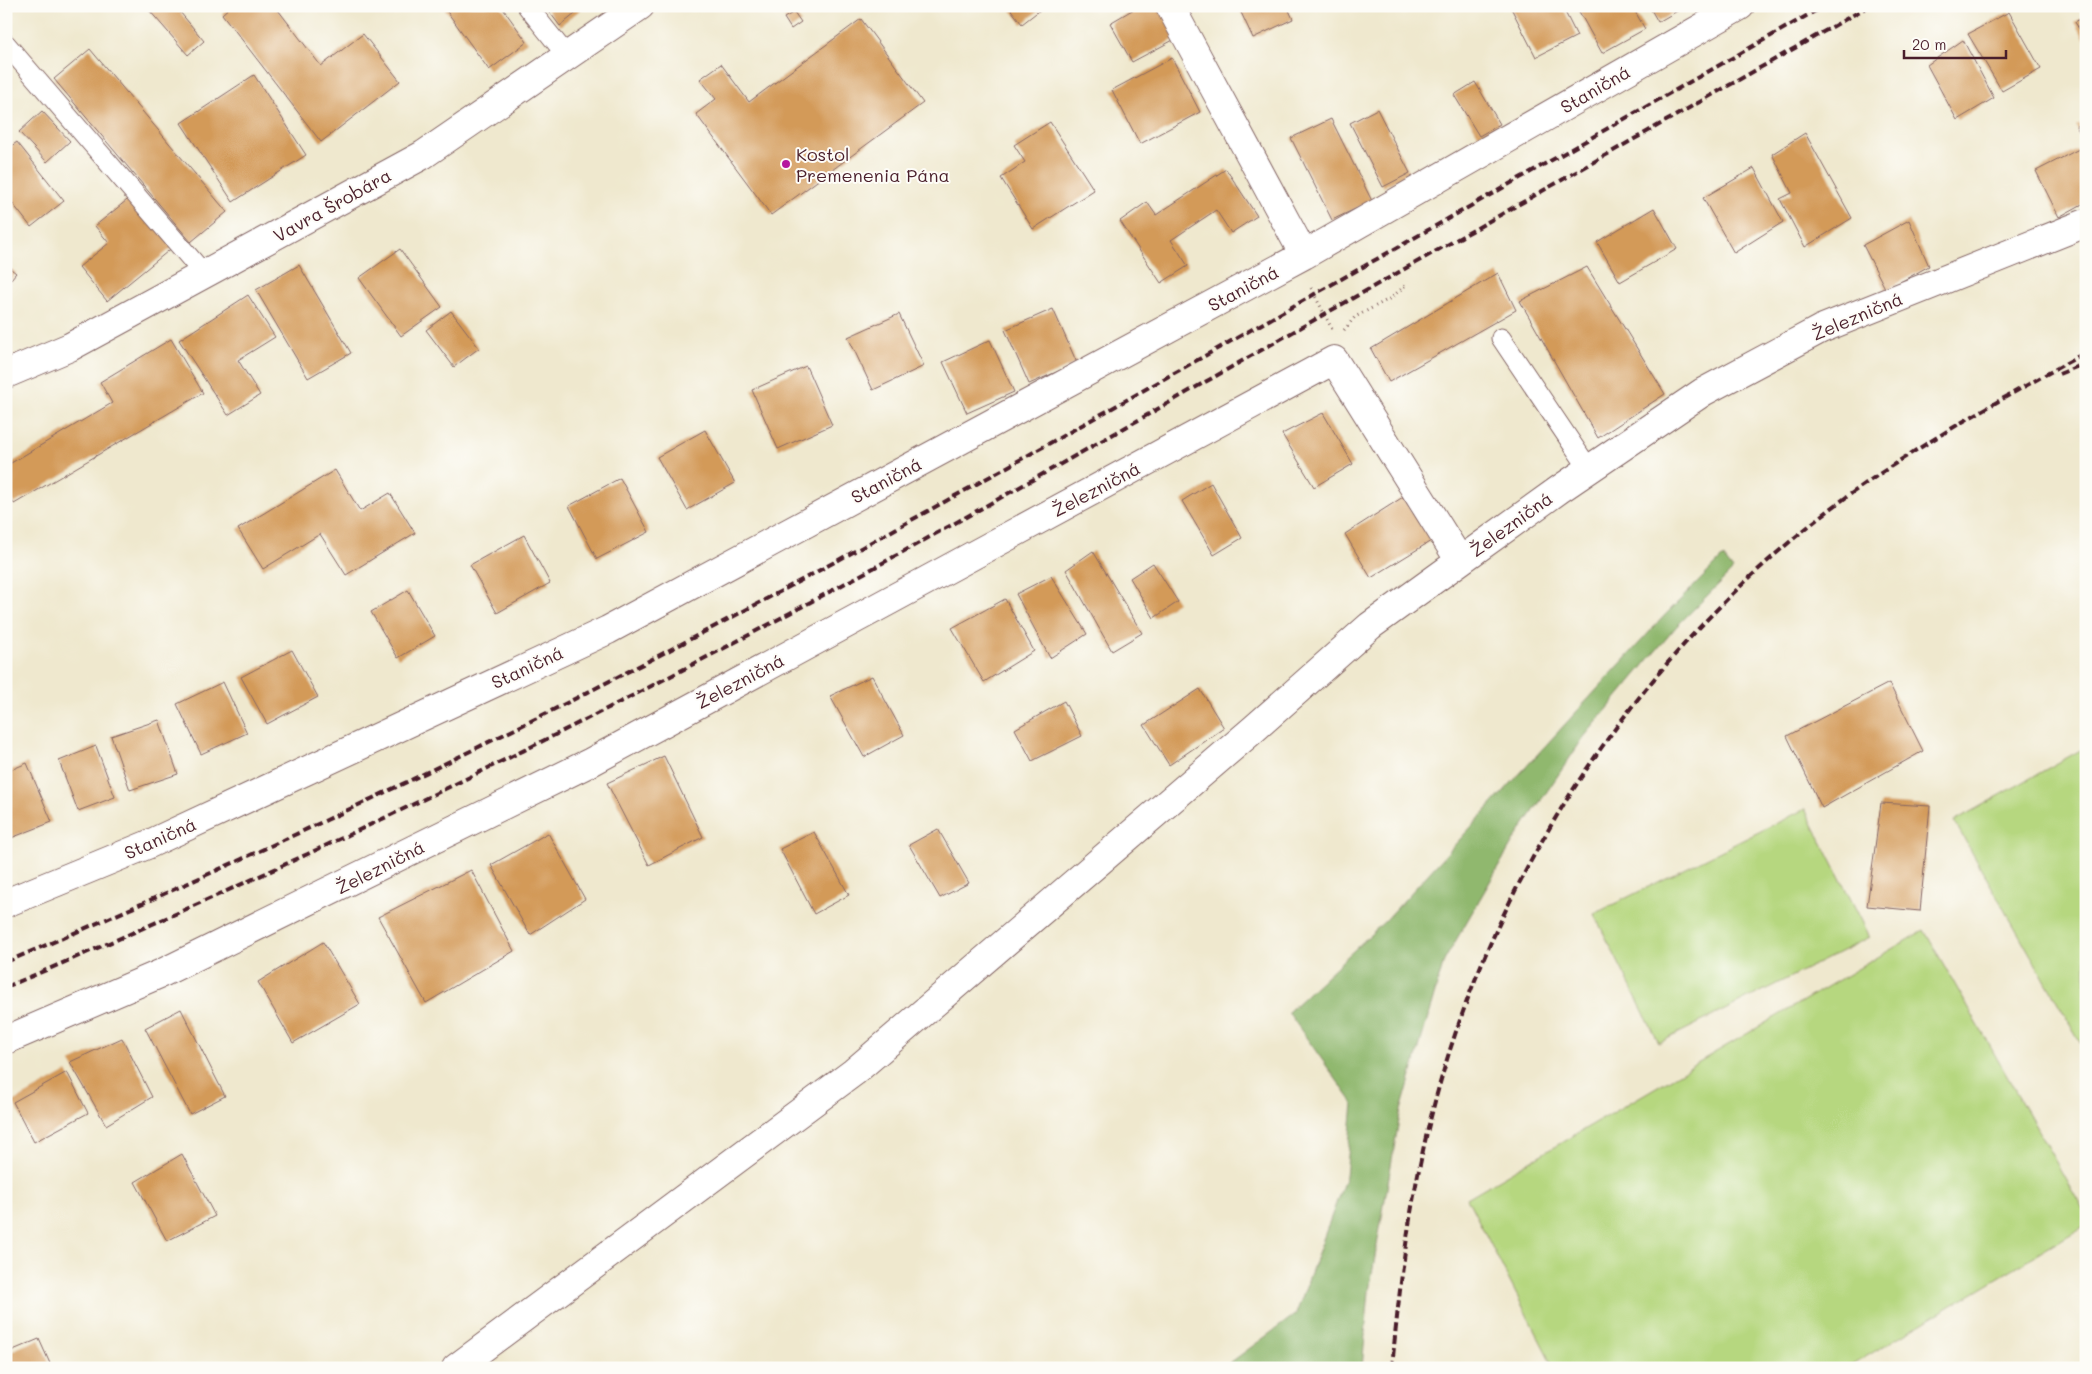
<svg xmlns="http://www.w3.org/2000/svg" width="2092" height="1374" font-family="Mali,sans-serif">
  <rect width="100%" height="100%" fill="#fdfcf7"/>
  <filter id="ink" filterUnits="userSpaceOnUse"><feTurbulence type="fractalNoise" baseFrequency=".02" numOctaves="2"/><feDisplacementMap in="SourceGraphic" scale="10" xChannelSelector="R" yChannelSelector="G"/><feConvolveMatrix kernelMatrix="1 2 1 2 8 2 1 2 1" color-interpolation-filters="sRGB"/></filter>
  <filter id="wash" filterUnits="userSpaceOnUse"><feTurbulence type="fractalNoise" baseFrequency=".0096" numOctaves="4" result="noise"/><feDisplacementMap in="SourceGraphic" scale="20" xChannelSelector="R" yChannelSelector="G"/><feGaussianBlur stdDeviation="1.12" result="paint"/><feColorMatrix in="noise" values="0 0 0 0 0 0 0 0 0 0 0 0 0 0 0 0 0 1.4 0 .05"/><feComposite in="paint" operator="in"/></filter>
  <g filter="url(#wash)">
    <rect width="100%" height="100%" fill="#efe8ce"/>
    <!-- green -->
    <path fill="#b6d77f" stroke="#807b55" d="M 2086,747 L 2086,1052 L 1954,821 Z
      M 1805,809 L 1870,937 L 1659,1043 L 1594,914 Z
      M 1924,930 L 2086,1215 L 2086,1225 L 1847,1368 L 1554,1368 L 1467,1198 Z"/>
    <!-- forest -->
    <path fill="#90b86e" stroke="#6d6c4c" d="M 1723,557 L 1733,570 L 1675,628 L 1584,737 L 1514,840 L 1444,961 L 1400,1114 L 1369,1291 L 1362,1368 L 1223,1368 L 1296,1314 L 1346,1176 L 1353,1103 L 1288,1012 L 1386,920 L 1665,615 Z"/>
    <g id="blocks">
      <!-- building -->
      <path fill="#d39a58" d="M 154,6 L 175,6 L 204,41 L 188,55 L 149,10 Z
        M 231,6 L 275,6 L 321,66 L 363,34 L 400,81 L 321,142 L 222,14 Z
        M 443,6 L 501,6 L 527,42 L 489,70 Z
        M 545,6 L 585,6 L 560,26 Z
        M 1008,6 L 1045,6 L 1022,24 Z
        M 1139,6 L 1159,6 L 1177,38 L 1132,62 L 1110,23 Z
        M 1238,6 L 1287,6 L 1293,19 L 1253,38 Z
        M 1510,6 L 1562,6 L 1577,36 L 1536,57 Z
        M 1576,6 L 1632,6 L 1645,29 L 1602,53 Z
        M 1649,6 L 1686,6 L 1658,22 Z
        M 794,12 L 801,22 L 791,29 L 784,18 Z
        M 2009,12 L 2041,69 L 2002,91 L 1968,34 Z
        M 2086,15 L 2086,41 L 2075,22 Z
        M 861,19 L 923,103 L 771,215 L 696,114 L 716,99 L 700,79 L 721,64 L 749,102 Z
        M 1963,40 L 1994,98 L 1957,120 L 1927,65 Z
        M 90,49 L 227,212 L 191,242 L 54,79 Z
        M 1172,58 L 1200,112 L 1140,144 L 1112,90 Z
        M 254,75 L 306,155 L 233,202 L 181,123 Z
        M 1475,82 L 1500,124 L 1479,136 L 1454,95 Z
        M 1377,109 L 1410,173 L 1383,187 L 1350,123 Z
        M 42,111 L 70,141 L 47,162 L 19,132 Z
        M 1331,119 L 1372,201 L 1332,220 L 1291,138 Z
        M 2086,121 L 2086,144 L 2076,126 Z
        M 1050,122 L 1094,190 L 1033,229 L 1001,178 L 1025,162 L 1014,145 Z
        M 1805,133 L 1852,218 L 1805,247 L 1780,199 L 1792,193 L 1772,154 Z
        M 17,142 L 64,201 L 31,227 L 6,195 L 6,150 Z
        M 2079,149 L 2086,161 L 2086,202 L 2059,217 L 2036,171 Z
        M 1754,168 L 1783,222 L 1734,253 L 1703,198 Z
        M 1226,169 L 1257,216 L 1231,233 L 1216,210 L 1171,240 L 1188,266 L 1161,283 L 1120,221 L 1147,202 L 1156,215 Z
        M 132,196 L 173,247 L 107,301 L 79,267 L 109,243 L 95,226 Z
        M 1654,208 L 1677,249 L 1620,282 L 1597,242 Z
        M 1909,220 L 1929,266 L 1886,290 L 1863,245 Z
        M 400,249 L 442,307 L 401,336 L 359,278 Z
        M 6,265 L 16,273 L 6,285 Z
        M 299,265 L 351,353 L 308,378 L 256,290 Z
        M 1587,267 L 1665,394 L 1598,438 L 1520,301 Z
        M 1498,273 L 1516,310 L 1389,382 L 1371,349 Z
        M 248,295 L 275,337 L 238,360 L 260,395 L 228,415 L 179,340 Z
        M 1053,309 L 1077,363 L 1029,384 L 1005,330 Z
        M 451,311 L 479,348 L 454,367 L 426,330 Z
        M 899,314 L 924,366 L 873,390 L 848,337 Z
        M 171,339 L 203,393 L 14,504 L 6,491 L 6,466 L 112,403 L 100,382 Z
        M 990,340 L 1014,392 L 967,413 L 943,362 Z
        M 806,366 L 832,425 L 778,449 L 752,390 Z
        M 1323,413 L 1353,464 L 1314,487 L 1282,434 Z
        M 705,430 L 735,483 L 687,510 L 657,457 Z
        M 335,470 L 360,511 L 390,493 L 415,533 L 346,575 L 320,534 L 263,569 L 238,529 Z
        M 620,478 L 649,532 L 597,559 L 569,506 Z
        M 1211,483 L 1242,538 L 1214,555 L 1182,501 Z
        M 1403,497 L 1431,541 L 1371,578 L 1345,534 Z
        M 524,535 L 550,583 L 497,613 L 470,565 Z
        M 1093,551 L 1142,633 L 1112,651 L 1066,570 Z
        M 1153,563 L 1178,602 L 1154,618 L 1130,578 Z
        M 1051,576 L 1087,634 L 1050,658 L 1016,594 Z
        M 408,590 L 435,636 L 398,658 L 371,612 Z
        M 1005,599 L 1034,651 L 984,682 L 952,628 Z
        M 292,650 L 318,697 L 267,724 L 241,677 Z
        M 872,676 L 904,735 L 864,757 L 830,696 Z
        M 223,682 L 247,733 L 201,754 L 177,704 Z
        M 1889,683 L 1923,751 L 1822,808 L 1787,736 Z
        M 1200,689 L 1224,728 L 1169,765 L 1144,725 Z
        M 1064,701 L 1082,736 L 1032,761 L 1015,729 Z
        M 159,720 L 178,774 L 130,790 L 111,736 Z
        M 96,746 L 115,797 L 78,811 L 59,761 Z
        M 664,756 L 703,837 L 649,865 L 607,783 Z
        M 27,763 L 52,822 L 6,840 L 6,772 Z
        M 1881,803 L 1930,806 L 1920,911 L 1867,906 Z
        M 938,829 L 969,883 L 940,898 L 909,845 Z
        M 814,832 L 849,895 L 814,914 L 780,849 Z
        M 548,833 L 585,899 L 530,935 L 491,865 Z
        M 471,870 L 514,951 L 426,1003 L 378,917 Z
        M 323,942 L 360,1004 L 293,1043 L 258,982 Z
        M 181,1009 L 225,1096 L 190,1114 L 145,1028 Z
        M 122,1038 L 152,1097 L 106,1125 L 70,1062 Z
        M 67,1072 L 88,1113 L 34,1142 L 13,1102 Z
        M 182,1154 L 215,1216 L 167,1241 L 135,1182 Z
        M 39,1339 L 52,1368 L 6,1368 L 6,1353 Z"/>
    </g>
  </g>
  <g filter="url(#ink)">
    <use href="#blocks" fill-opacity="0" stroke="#846564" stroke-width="1"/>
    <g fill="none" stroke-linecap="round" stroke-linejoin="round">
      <defs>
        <path id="lane" d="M 527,6 L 567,56
          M 6,44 L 204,274
          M 1501,338 L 1589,469"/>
        <path id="street" d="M 1170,6 L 1304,255
          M 6,903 L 147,845 L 608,630 L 1304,255 L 1740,6
          M 6,1040 L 162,973 L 591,762 L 1334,360 L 1460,561 L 1560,489 L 1703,392 L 1821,329 L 2086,223
          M 456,1368 L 854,1072 L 1255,728 L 1370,626 L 1460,561"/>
        <path id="secondary" d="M 6,374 L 70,347 L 423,155 L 640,6"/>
      </defs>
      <!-- lane casing -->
      <use href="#lane" stroke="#846564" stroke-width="21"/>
      <!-- street casing -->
      <use href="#street" stroke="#846564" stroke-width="30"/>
      <!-- secondary casing -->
      <use href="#secondary" stroke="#846564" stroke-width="30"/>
      <!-- path -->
      <path stroke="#846564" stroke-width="3" stroke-dasharray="1 4" stroke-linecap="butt" d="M 1311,288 L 1332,329
        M 1344,330 L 1355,317 L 1391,298 L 1407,284"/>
      <!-- lane -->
      <use href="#lane" stroke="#fff" stroke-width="19"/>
      <!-- street -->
      <use href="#street" stroke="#fff" stroke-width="28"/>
      <!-- secondary -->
      <use href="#secondary" stroke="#fff" stroke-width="28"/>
      <!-- rail -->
      <path stroke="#4a1f2b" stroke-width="4" stroke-dasharray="8 4" stroke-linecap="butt" d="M 2059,374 L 2086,363
        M 6,962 C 206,878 403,787 596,688 C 792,588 985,480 1176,372 C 1392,251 1608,128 1824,6
        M 6,987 C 273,875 535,750 790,613 C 964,520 1135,422 1307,324 C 1495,218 1682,112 1869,6
        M 1392,1368 C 1400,1279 1411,1191 1434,1105 C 1497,863 1649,640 1852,493 C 1926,440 2006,397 2086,352"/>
    </g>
  </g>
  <!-- markers -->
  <circle fill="#b5179e" stroke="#fdfcf7" stroke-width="2" cx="786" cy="164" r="5"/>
  <g text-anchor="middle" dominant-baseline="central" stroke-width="4" stroke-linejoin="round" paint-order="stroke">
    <!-- street labels -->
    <g font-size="18" fill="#4a1f2b" stroke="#fdfcf7">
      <text transform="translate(1595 89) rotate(-30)">Staničná</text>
      <text transform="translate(332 205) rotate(-29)">Vavra Šrobára</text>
      <text transform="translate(1243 288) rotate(-28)">Staničná</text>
      <text transform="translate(1857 316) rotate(-23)">Železničná</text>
      <text transform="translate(886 480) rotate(-28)">Staničná</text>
      <text transform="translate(1096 489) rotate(-28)">Železničná</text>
      <text transform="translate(1511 524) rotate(-36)">Železničná</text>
      <text transform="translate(527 667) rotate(-25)">Staničná</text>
      <text transform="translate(740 681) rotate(-28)">Železničná</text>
      <text transform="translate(160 838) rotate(-24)">Staničná</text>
      <text transform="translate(380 867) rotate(-27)">Železničná</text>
    </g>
    <!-- poi labels -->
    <g font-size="18" fill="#4a1f2b" stroke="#fdfcf7" text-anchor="start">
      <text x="796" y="154">Kostol<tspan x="796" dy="21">Premenenia Pána</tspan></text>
    </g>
  </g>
  <!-- margin -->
  <rect width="2092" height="1374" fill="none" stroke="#fdfcf7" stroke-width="25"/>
  <!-- scale -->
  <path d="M1904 50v8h102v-8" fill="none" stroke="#4a1f2b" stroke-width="2.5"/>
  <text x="1912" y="50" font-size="15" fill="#4a1f2b" stroke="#fdfcf7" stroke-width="4" paint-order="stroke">20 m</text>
</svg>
